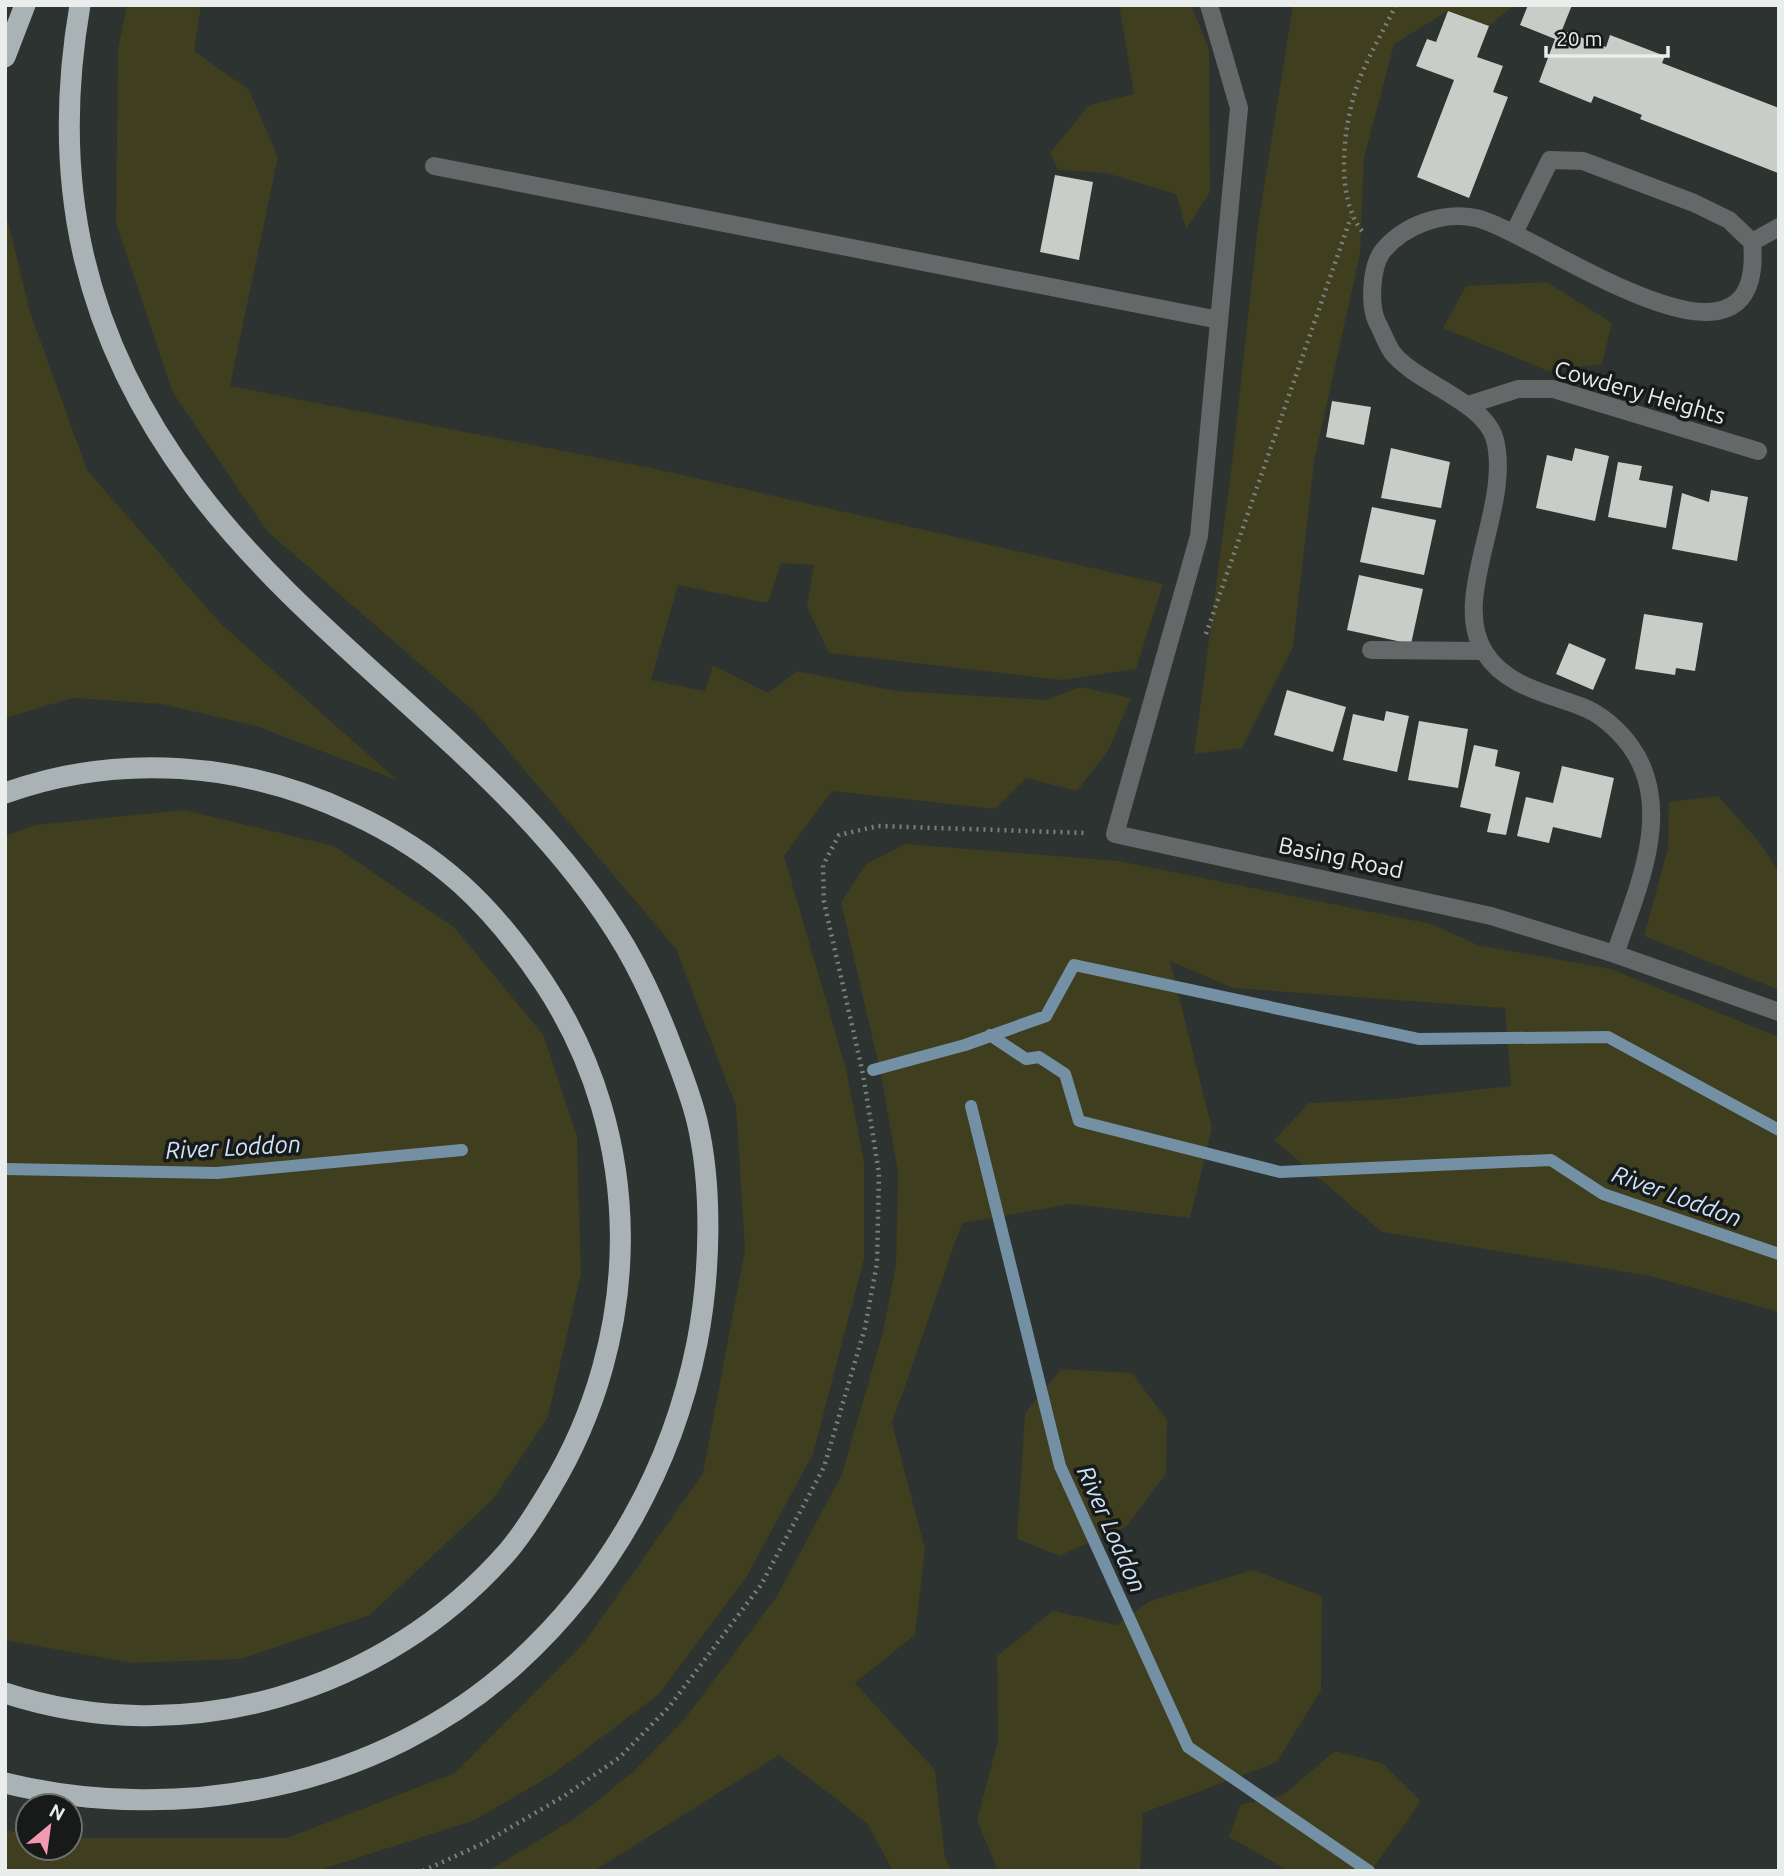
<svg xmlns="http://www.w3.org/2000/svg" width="1784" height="1876" font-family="Ubuntu,sans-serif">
  <rect width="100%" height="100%" fill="#2c3331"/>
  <!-- green -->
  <path fill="#3f3e1e" d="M 127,5 L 201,5 L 194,51 L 249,90 L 278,157 L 230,386 L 651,468 L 1163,584 L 1136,669 L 1062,680 L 829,653 L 807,607 L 814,565 L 781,563 L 768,603 L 678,585 L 651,680 L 705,691 L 713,665 L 768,693 L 797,671 L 897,691 L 1046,700 L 1080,687 L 1131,698 L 1108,751 L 1077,791 L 1026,778 L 995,809 L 832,791 L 784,856 L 846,1069 L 864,1162 L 864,1259 L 813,1454 L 747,1576 L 659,1694 L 550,1776 L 475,1820 L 317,1871 L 5,1871 L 5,1829 L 28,1836 L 28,1848 L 70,1848 L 70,1838 L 287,1838 L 455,1773 L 584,1643 L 703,1473 L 745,1250 L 736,1106 L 676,949 L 477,714 L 267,531 L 173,393 L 116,224 L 118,49 Z
    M 1119,5 L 1191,5 L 1209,49 L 1210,192 L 1186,229 L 1176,194 L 1106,173 L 1058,170 L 1050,153 L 1089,105 L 1134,94 Z
    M 1293,5 L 1514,5 L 1489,26 L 1448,11 L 1394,44 L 1364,158 L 1360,254 L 1314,462 L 1293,647 L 1242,748 L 1194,754 L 1232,464 L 1258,225 Z
    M 5,210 L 30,312 L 87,470 L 221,624 L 397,780 L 256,726 L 162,704 L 73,698 L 5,718 Z
    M 1547,282 L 1612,323 L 1602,364 L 1548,371 L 1443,328 L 1466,286 Z
    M 1718,796 L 1760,843 L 1779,872 L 1779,990 L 1644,936 L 1668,848 L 1669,802 Z
    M 184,810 L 334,846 L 455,928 L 544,1036 L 577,1136 L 581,1274 L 548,1417 L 493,1499 L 370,1615 L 241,1659 L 132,1663 L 5,1640 L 5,836 L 35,825 Z
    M 905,844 L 1119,861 L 1431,924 L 1478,945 L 1611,969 L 1779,1037 L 1779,1312 L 1650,1276 L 1382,1232 L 1274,1140 L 1309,1103 L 1393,1099 L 1511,1086 L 1505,1008 L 1233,988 L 1170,961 L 1212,1128 L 1190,1218 L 1071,1204 L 962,1223 L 892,1423 L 925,1549 L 915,1635 L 855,1683 L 935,1770 L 945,1858 L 952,1871 L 893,1871 L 867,1823 L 779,1755 L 594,1871 L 488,1871 L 577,1817 L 633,1772 L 684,1720 L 777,1596 L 842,1474 L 883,1332 L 896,1265 L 898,1172 L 881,1075 L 841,902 L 866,864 Z
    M 1061,1369 L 1132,1373 L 1167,1420 L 1166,1474 L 1127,1526 L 1059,1556 L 1017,1539 L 1025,1413 Z
    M 1253,1570 L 1322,1596 L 1321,1690 L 1277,1762 L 1143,1813 L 1140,1871 L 998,1871 L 977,1820 L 998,1741 L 997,1656 L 1053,1611 L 1116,1625 L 1150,1601 Z
    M 1335,1751 L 1382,1763 L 1421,1801 L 1371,1871 L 1289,1871 L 1229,1837 L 1240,1805 L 1283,1795 Z"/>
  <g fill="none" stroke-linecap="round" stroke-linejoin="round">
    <!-- stream -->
    <path stroke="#7390a5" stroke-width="12" d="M 990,1035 L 1026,1059 L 1039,1057 L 1065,1074 L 1079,1121 L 1280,1172 L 1551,1160 L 1603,1194 L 1779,1254
      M 873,1070 L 965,1045 L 1046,1016 L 1074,965 L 1419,1039 L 1608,1037 L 1779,1130
      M 971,1106 L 1060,1466 L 1188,1747 L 1369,1871
      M 5,1169 L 217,1173 L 462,1150"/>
  </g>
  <!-- building -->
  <path fill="#c8cec7" d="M 1528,5 L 1572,5 L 1562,30 L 1606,47 L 1610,35 L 1665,56 L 1662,63 L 1779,108 L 1778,173 L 1640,119 L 1642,115 L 1594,96 L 1591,103 L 1539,82 L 1555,39 L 1520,25 Z
    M 1448,11 L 1489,26 L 1477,57 L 1503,66 L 1493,92 L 1508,97 L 1469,198 L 1417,177 L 1454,80 L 1416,66 L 1427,39 L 1436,42 Z
    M 1055,175 L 1093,182 L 1079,260 L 1040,252 Z
    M 1332,401 L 1371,407 L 1364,445 L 1326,437 Z
    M 1391,448 L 1450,462 L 1441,508 L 1381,498 Z
    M 1575,448 L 1609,456 L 1595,521 L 1536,508 L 1547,455 L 1572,461 Z
    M 1618,462 L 1642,466 L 1639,480 L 1673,486 L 1666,528 L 1608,517 Z
    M 1711,490 L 1748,497 L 1737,561 L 1672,549 L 1682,493 L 1709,502 Z
    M 1372,507 L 1436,520 L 1424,575 L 1360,562 Z
    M 1359,575 L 1423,589 L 1411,644 L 1347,630 Z
    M 1644,614 L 1703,623 L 1695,671 L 1676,668 L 1675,675 L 1635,669 Z
    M 1569,643 L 1606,659 L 1593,690 L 1556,674 Z
    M 1287,690 L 1346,707 L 1333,752 L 1274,735 Z
    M 1386,711 L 1409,716 L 1397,772 L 1343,760 L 1353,714 L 1384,721 Z
    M 1419,721 L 1468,729 L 1458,788 L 1408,780 Z
    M 1474,745 L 1498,750 L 1495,766 L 1520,772 L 1506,835 L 1487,832 L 1491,814 L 1460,807 Z
    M 1562,766 L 1614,778 L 1601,838 L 1553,827 L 1549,843 L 1517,836 L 1526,797 L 1553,803 Z"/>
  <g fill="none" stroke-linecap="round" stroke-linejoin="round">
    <!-- path -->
    <path stroke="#7a807e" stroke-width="4.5" stroke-dasharray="2 5" stroke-linecap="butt" d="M 1362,231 C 1335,197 1343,129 1356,89 C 1365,61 1383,32 1396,5
      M 1206,634 L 1351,217
      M 423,1871 L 484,1843 L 564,1796 L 620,1757 L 669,1707 L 761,1585 L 824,1467 L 865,1328 L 877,1263 L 879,1173 L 863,1074 L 824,902 L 823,865 L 839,835 L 878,826 L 1087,833"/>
    <!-- lane -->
    <path stroke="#646869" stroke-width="18" d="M 1209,5 L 1239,108 L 1199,536 L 1115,834 L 1491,916
      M 434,166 L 1219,320
      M 1752,242 L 1779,227"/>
    <!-- street -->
    <path stroke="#646869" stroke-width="18" d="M 1515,231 L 1550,160 L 1583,161 L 1694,203 L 1729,220 L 1752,242 C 1767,406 1537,232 1476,218 C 1443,211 1403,225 1382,252 C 1371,268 1369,305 1377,322 C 1382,331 1386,343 1392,352 C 1415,383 1485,401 1495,440 C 1512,507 1449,598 1485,653 C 1506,686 1546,693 1580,706 C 1600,713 1619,730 1631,747 C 1675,809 1637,890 1615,954
      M 1468,405 L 1518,389 L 1553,389 L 1758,451
      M 1371,650 L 1483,651
      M 1491,916 L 1615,954 L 1779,1012"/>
    <!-- highway -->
    <path stroke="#a9b3b5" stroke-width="21" d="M 5,57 L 25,5
      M 5,793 C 120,752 243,762 353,814 C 439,854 492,905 544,983 C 646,1137 644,1335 549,1491 C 537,1511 524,1532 509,1550 C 385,1693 185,1752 5,1693
      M 5,1783 C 182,1826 381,1787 517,1663 C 611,1577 672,1467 697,1343 C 710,1276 713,1188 697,1121 C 691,1097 682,1073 673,1050 C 660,1015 645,981 626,948 C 519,766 320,655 194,486 C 84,339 49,185 80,5"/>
  </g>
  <g text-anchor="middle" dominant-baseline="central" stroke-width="7" stroke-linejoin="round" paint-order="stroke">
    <!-- street labels -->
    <g font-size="23" fill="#e9eeec" stroke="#171a19">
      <text transform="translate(1640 392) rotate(16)">Cowdery Heights</text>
      <text transform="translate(1341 857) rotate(12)">Basing Road</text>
    </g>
    <!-- water labels -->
    <g font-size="24" font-style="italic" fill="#cce4f9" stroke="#171a19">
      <text transform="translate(233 1147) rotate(-3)">River Loddon</text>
      <text transform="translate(1677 1196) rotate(20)">River Loddon</text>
      <text transform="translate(1112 1529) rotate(66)">River Loddon</text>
    </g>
  </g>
  <!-- border -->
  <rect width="1784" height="1876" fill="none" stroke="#e9eeec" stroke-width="14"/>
  <!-- north arrow -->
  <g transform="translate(49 1827) rotate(29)"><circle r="33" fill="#171a19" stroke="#6b6f6d" stroke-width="2"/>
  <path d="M0-5L12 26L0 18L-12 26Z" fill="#f19ab1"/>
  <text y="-10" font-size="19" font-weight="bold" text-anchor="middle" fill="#e9eeec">N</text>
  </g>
  <!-- scale -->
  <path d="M1546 46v10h122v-10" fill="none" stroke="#e9eeec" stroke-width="3.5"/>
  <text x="1556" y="46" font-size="21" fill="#e9eeec" stroke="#171a19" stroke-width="5" paint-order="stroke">20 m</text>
</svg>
